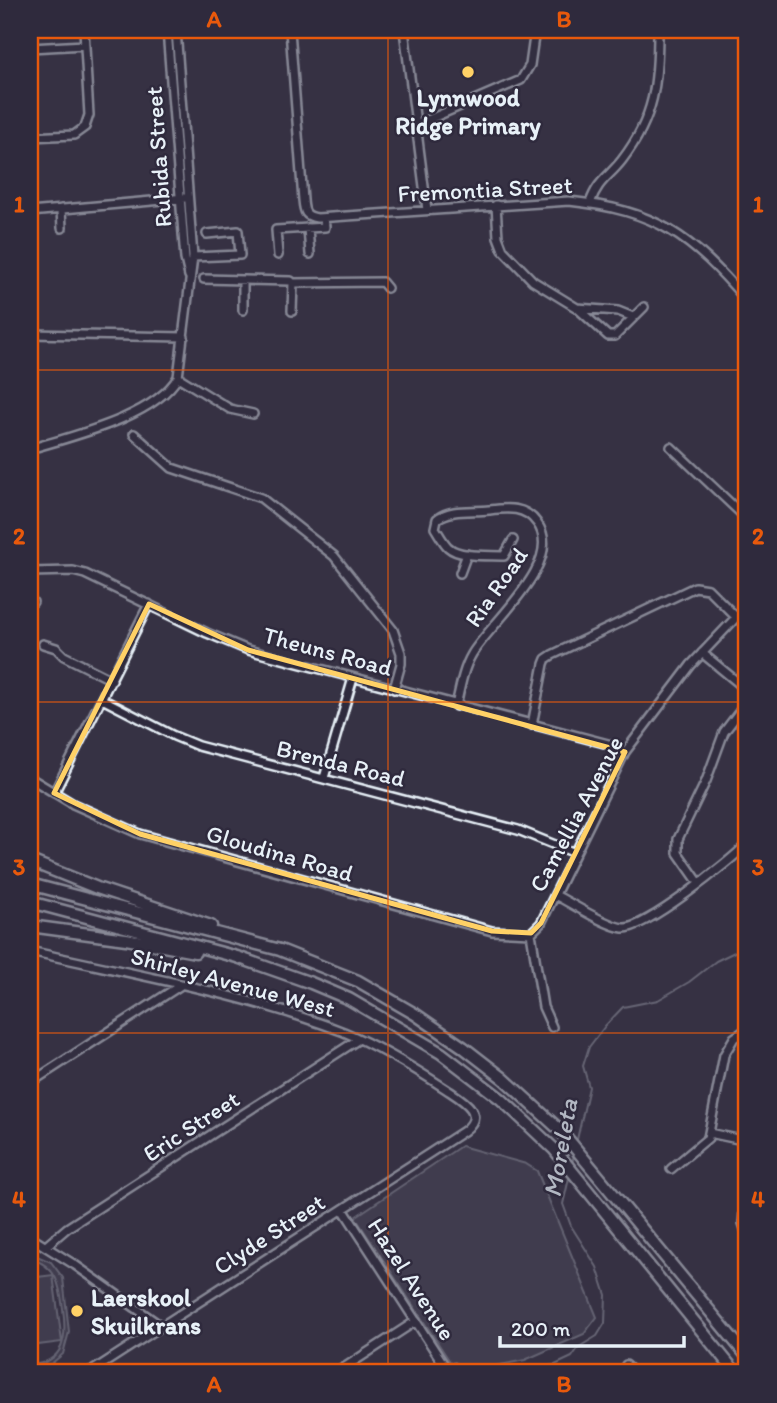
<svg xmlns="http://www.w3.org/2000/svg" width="777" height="1403" font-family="Itim,sans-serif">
  <rect width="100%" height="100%" fill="#363244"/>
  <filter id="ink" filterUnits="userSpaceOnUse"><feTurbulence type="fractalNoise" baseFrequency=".0143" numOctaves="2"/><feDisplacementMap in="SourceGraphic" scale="14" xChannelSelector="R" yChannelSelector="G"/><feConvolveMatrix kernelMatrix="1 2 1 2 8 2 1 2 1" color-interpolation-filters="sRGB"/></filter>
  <g filter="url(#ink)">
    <!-- green -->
    <path fill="#4d4b5c" stroke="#9a9eaa" stroke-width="2" d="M 461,1146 L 526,1164 L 537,1171 L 597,1317 L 584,1334 L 525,1360 L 465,1372 L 455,1362 L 451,1363 L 355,1217 Z
      M 30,1253 L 51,1262 L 63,1278 L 69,1332 L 63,1354 L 51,1364 L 35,1372 L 30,1371 L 30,1365 C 65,1363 67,1337 63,1309 C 60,1286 57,1265 30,1259 Z
      M 53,1275 L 62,1342 L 30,1346 L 30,1278 Z"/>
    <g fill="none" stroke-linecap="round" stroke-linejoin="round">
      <!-- stream -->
      <path stroke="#a0a4af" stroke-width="2" d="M 576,1144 L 589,1087 L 583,1066 L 589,1047 L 605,1026 L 623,1007 L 658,1000 L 689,982 L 716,961 L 747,946
        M 572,1165 L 574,1153
        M 505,1373 L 555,1365 L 572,1357 L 579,1347 L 597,1336 L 605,1323 L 606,1295 L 597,1267 L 571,1226 L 563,1204 L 570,1174"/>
      <defs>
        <path id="minor" d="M 167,30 L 185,259 L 189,276
          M 290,30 L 303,200 C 304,212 305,216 317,218 L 569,201 C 656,210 691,236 747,301
          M 404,30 L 427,210
          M 30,48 L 85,45
          M 416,125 L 521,80 L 530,65 L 535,30
          M 30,137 L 74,135 L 85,127 L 89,115 L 84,30
          M 590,203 C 598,180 609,177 622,160 C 655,117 658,82 658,30
          M 496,205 L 498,237 L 503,250 L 533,281 L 577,308 L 608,336 L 615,336 L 644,307
          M 61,209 L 62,228
          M 30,212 L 185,198
          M 308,228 L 310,254
          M 278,255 L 276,230 L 325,227 L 324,218
          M 193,257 L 240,255 L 238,231 L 207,234
          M 204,279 L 291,281 L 293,283 L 292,311
          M 293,283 L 382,282 L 387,288
          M 577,308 L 618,311 L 633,317
          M 243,310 L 243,280
          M 30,334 L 184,337
          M 178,377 L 230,409 L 253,414
          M 134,434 L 172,468 L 261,498 L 334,556 L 393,630 L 401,653 L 401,664 L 394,689
          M 671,447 L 747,519
          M 30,449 C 72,436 155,417 178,377 L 193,257 L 176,30
          M 30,572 L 73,571 L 85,574 L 207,633 L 248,650 L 608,744 L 625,752
          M 460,573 L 467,554
          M 30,602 L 33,602
          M 43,644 L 56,648 L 64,656 L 112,680
          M 702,653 L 747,690
          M 102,699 L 174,736 L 198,746 L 518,830 L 575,853
          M 456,706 C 460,688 463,669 472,654 C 491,622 566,562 537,523 C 525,506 508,508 489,510 C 472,512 451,508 437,519 L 435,528 C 439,534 443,542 448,547 C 460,558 489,555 504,556 L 513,540
          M 532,725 L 544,664 L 546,659 L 552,655 L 695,587 L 708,589 L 736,617
          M 30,778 L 73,804 L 140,834 L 492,931 L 531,933
          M 324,778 L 353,678
          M 54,793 L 149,604
          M 699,883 L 678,853 L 678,839 L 706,781 L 724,732 L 747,702
          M 555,895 C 571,903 606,926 623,928 C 643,931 731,861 747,844
          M 531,933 L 541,923 L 625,752 L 691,665 L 747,606
          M 531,933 L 543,1007 L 552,1027
          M 30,951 C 135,975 243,993 344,1032 C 380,1047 414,1068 446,1089 C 461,1099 488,1113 464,1131 L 89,1373
          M 30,1083 L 181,985
          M 709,1133 L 747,1141
          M 671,1169 L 708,1138 L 724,1055 L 734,1038 L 747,1029
          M 747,1179 L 743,1223 L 747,1235
          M 343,1209 L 448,1371
          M 30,1237 L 75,1265 L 161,1326
          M 46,1246 L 67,1228 L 359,1039
          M 626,1365 L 634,1373
          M 336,1373 L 416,1321"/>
        <path id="highway" d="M 30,861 L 97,888 L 211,926
          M 30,884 L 280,950 L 358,981 L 415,1014 L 463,1047 L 503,1078 L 561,1131 L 747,1356
          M 30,902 L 237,957 L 311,983 L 349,999 L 441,1053 L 501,1099 L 554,1149 L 736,1373
          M 30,926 L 126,939 L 195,952"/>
      </defs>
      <!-- minor casing -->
      <use href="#minor" stroke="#e8f1f8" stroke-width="12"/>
      <!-- highway casing -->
      <use href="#highway" stroke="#e8f1f8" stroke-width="15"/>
      <!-- minor -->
      <use href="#minor" stroke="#2f2a3d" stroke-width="7"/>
      <!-- highway -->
      <use href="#highway" stroke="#2f2a3d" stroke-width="10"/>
    </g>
  </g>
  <!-- marked area -->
  <path d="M0 0H777V1403H0ZM 149,604 L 248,650 L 625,752 L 541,923 L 531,933 L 492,931 L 140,834 L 54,793 Z" fill="#363244" fill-opacity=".55" fill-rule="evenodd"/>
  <path fill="none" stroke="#ffd166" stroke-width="5" stroke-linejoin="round" d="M 149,604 L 248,650 L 625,752 L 541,923 L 531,933 L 492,931 L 140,834 L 54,793 Z"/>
  <!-- grid -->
  <path fill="none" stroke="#e8590c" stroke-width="2" stroke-opacity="0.55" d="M 388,30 L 388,1373M 30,370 L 747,370M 30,702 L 747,702M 30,1033 L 747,1033"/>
  <!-- markers -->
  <g fill="#ffd166" stroke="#2f2a3d" stroke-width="2.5">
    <circle cx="468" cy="72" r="7"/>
    <circle cx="77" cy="1311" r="7"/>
  </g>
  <g text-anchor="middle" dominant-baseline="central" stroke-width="5" stroke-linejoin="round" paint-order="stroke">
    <!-- poi labels -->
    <g font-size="24" font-weight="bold" fill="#e8f1f8" stroke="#2f2a3d">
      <text x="468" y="97">Lynnwood<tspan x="468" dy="28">Ridge Primary</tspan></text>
      <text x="91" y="1297" text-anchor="start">Laerskool<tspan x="91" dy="28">Skuilkrans</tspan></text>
    </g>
    <!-- street labels -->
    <g font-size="24" fill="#e8f1f8" stroke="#2f2a3d">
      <text transform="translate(158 157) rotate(-94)">Rubida Street</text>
      <text transform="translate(485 189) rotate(-3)">Fremontia Street</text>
      <text transform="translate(496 587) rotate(-55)">Ria Road</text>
      <text transform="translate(328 651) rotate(15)">Theuns Road</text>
      <text transform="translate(341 763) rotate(14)">Brenda Road</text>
      <text transform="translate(576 814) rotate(-62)">Camellia Avenue</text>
      <text transform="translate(280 853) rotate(16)">Gloudina Road</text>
      <text transform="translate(233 982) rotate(15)">Shirley Avenue West</text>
      <text transform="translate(191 1126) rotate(-33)">Eric Street</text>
      <text transform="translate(269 1234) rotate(-33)">Clyde Street</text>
      <text transform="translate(412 1279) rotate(57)">Hazel Avenue</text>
    </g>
    <!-- water labels -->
    <g font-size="26" font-style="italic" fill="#b2b7c2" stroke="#2f2a3d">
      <text transform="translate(560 1148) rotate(-80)">Moreleta</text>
    </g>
  </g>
  <!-- margin -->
  <rect width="777" height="1403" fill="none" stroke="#2f2a3d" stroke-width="77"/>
  <!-- scale -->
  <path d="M500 1336v10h184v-10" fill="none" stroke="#e8f1f8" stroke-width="3.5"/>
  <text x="511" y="1336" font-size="21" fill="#e8f1f8" stroke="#2f2a3d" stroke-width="5" paint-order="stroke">200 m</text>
  <rect x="38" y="38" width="700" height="1326" fill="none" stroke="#e8590c" stroke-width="2.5"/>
  <g font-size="23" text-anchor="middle" font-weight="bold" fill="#e8590c">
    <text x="214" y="27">A</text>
    <text x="564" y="27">B</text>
    <text x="19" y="212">1</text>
    <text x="758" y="212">1</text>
    <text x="19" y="544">2</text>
    <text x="758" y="544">2</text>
    <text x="19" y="875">3</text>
    <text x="758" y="875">3</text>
    <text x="19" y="1207">4</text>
    <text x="758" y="1207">4</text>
    <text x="214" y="1392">A</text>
    <text x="564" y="1392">B</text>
  </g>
</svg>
